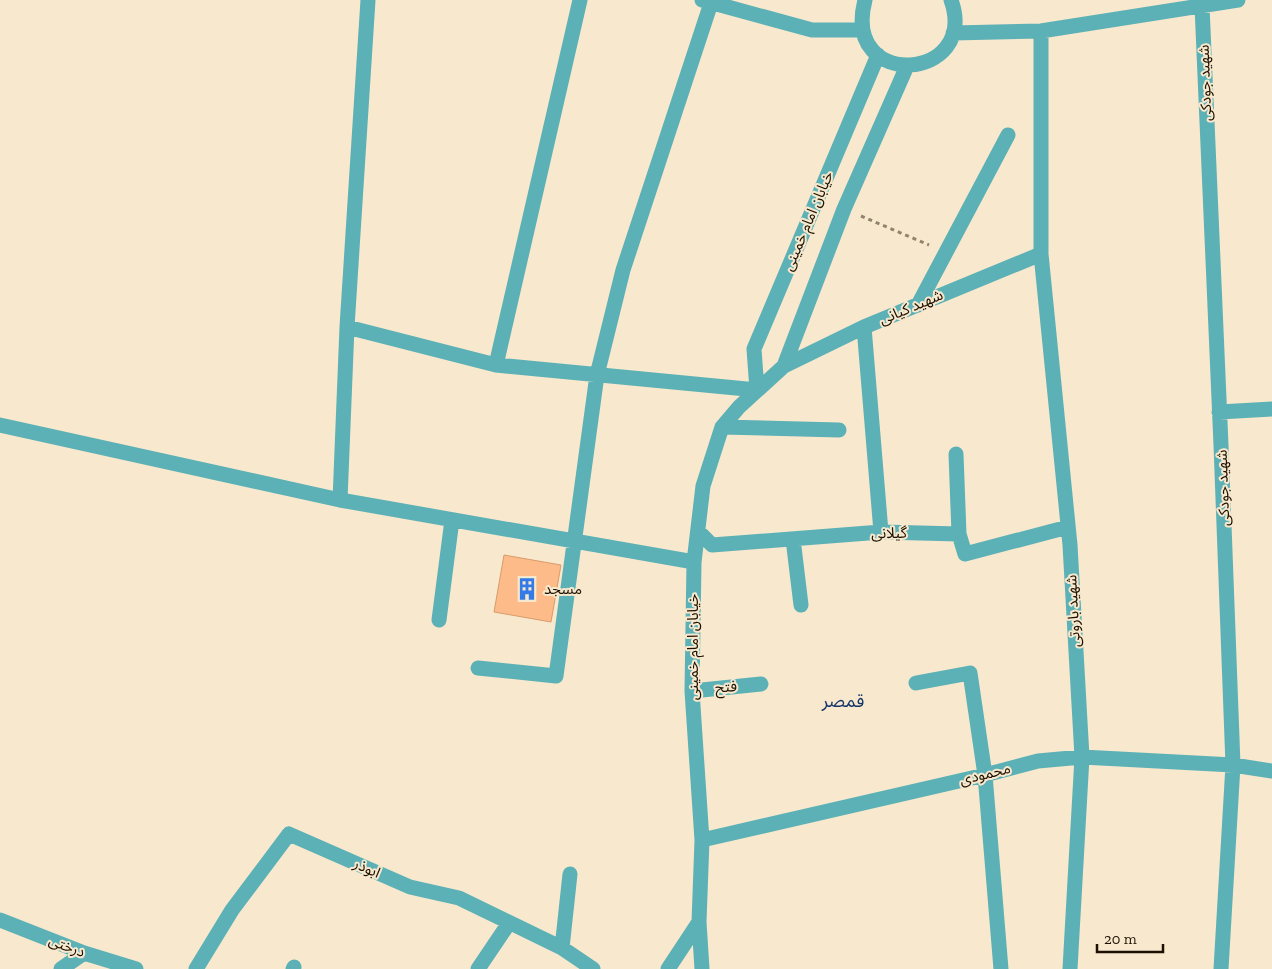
<svg xmlns="http://www.w3.org/2000/svg" width="1272" height="969" font-family="'Zilla Slab','Noto Sans Arabic',serif">
  <rect width="100%" height="100%" fill="#f8e8ce"/>
  <!-- building -->
  <path fill="#fcbb88" stroke="#d89c6c" d="M 504,555 L 561,565 L 551,622 L 494,612 Z"/>
  <g fill="none" stroke-linecap="round" stroke-linejoin="round">
    <!-- path -->
    <path stroke="#91846e" stroke-width="3" stroke-dasharray="4 4" stroke-linecap="butt" d="M 861,216 L 929,245"/>
    <!-- minor -->
    <path stroke="#5bb1b5" stroke-width="15" d="M 702,0 L 812,30 L 862,30
      M 865,0 C 841,92 980,81 951,0
      M 1202,6 L 1221,445 L 1233,765 L 1221,969
      M 1041,31 L 1041,254 L 1070,545 L 1082,757 L 1070,969
      M 953,33 L 1041,31 L 1238,0
      M 918,305 L 1008,135
      M 347,327 L 496,365 L 757,390
      M 864,327 L 881,532
      M 496,365 L 580,0
      M 784,366 L 864,327 L 1041,254
      M 757,390 L 754,349 L 878,55
      M 1219,412 L 1272,409
      M 0,425 L 340,500 L 347,327 L 368,0
      M 722,427 L 839,430
      M 956,454 L 959,534
      M 340,500 L 694,562
      M 698,531 L 712,545 L 881,532 L 959,534 L 965,554 L 1068,527
      M 793,539 L 801,605
      M 439,620 L 452,520
      M 478,668 L 556,676 L 597,375 L 623,270 L 711,3
      M 916,683 L 970,673 L 985,775 L 1001,969
      M 692,691 L 761,684
      M 702,840 L 985,775 L 1038,761 L 1082,757 L 1233,765 L 1272,771
      M 0,920 L 84,953 L 136,969
      M 562,948 L 570,874
      M 61,969 L 84,953
      M 196,969 L 232,910 L 289,834 L 410,887 L 459,898 L 562,948 L 593,969
      M 293,969 L 294,967
      M 478,969 L 509,923
      M 668,969 L 699,922
      M 702,969 L 699,922 L 702,840 L 692,691 L 694,562 L 703,486 L 722,427 L 739,407 L 784,366 L 844,209 L 907,66"/>
  </g>
  <!-- icons -->
  <defs>
    <symbol id="building-bare" viewBox="-9 -9 18 18"><path d="M-4-6H4V6H1V3H-1V6H-4ZM-2.5-4.3h1.7v1.8h-1.7ZM.8-4.3h1.7v1.8H.8ZM-2.5-1h1.7V.8h-1.7ZM.8-1h1.7V.8H.8Z" fill="#357be8" stroke="#f8e8ce" stroke-width="2.5" paint-order="stroke"/></symbol>
  </defs>
  <g fill-rule="evenodd">
    <use href="#building-bare" x="511" y="573" width="32" height="32"/>
  </g>
  <g text-anchor="middle" dominant-baseline="central" stroke-width="4" stroke-linejoin="round" paint-order="stroke">
    <!-- street labels -->
    <g font-size="15" fill="#1c1100" stroke="#f8e8ce">
      <text transform="translate(1205 83) rotate(-92)">شهید جودکی</text>
      <text transform="translate(808 221) rotate(-67)">خیابان امام خمینی</text>
      <text transform="translate(911 307) rotate(-23)">شهید کیانی</text>
      <text transform="translate(1223 488) rotate(-92)">شهید جودکی</text>
      <text transform="translate(889 533) rotate(-1)">گیلانی</text>
      <text transform="translate(1073 611) rotate(-93)">شهید باروتی</text>
      <text transform="translate(693 647) rotate(-90)">خیابان امام خمینی</text>
      <text transform="translate(726 687) rotate(-6)">فتح</text>
      <text transform="translate(985 774) rotate(-14)">محمودی</text>
      <text transform="translate(367 868) rotate(24)">ابوذر</text>
      <text transform="translate(67 946) rotate(21)">درختی</text>
    </g>
    <!-- poi labels -->
    <g font-size="15" fill="#1c1100" stroke="#f8e8ce" text-anchor="start">
      <text x="544" y="589">مسجد</text>
    </g>
    <!-- quarter labels -->
    <g font-size="18" fill="#143569" stroke="#f8e8ce">
      <text x="843" y="701">قمصر</text>
    </g>
  </g>
  <!-- scale -->
  <path d="M1097 944v8h66v-8" fill="none" stroke="#1c1100" stroke-width="2.5"/>
  <text x="1104" y="944" font-size="15" fill="#1c1100" stroke="#f8e8ce" stroke-width="4" paint-order="stroke">20 m</text>
</svg>
